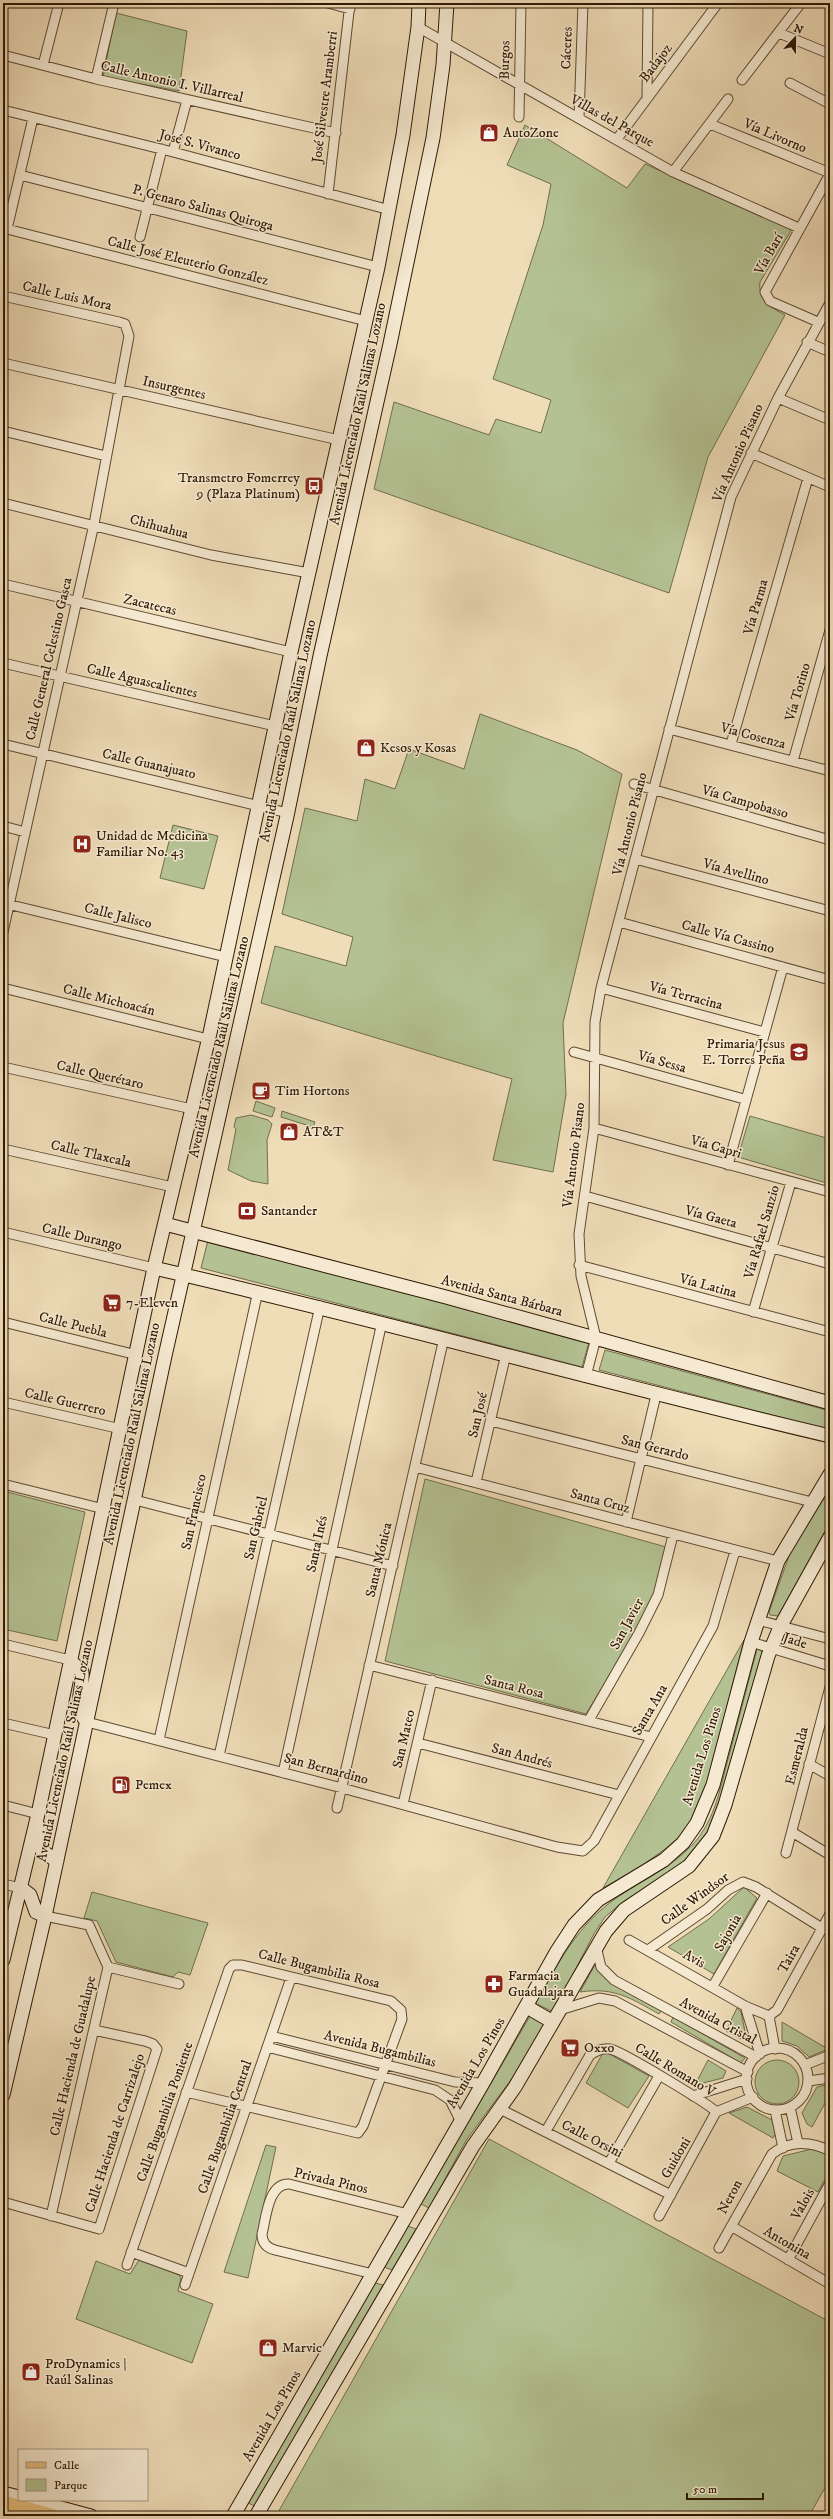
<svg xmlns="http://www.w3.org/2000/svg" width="833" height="2519" font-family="'IM FELL DW Pica',serif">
  <rect width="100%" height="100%" fill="#efddb8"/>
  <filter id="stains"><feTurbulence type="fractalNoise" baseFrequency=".005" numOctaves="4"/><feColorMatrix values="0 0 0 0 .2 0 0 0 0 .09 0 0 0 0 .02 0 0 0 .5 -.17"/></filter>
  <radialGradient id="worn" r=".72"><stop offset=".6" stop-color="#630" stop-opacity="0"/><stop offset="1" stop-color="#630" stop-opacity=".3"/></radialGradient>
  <!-- green -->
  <path fill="#b4c293" stroke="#716e4c" d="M 116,13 L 187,31 L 179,91 L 103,77 Z
    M 525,125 L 627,188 L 645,164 L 792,229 L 760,282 C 758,301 770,307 785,315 L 708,457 L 669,593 L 374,489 L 394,402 L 489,435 L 496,419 L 541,433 L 551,400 L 493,379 L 543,225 L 551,184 L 507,165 Z
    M 480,714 L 577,750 L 622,774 L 563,1023 L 566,1095 L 553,1172 L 493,1160 L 512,1079 L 261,1003 L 275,946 L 346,966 L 353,937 L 282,914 L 305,808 L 357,821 L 365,779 L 395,789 L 409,749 L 464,769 Z
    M 173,825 L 218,836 L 204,889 L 160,878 Z
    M 256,1101 L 275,1108 L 272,1117 L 253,1111 Z
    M 282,1111 L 315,1122 L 313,1127 L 281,1117 Z
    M 251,1115 L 268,1120 L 272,1124 L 267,1140 L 268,1184 L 251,1181 L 228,1170 L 236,1129 L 234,1127 L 236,1118 Z
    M 750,1116 L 830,1139 L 830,1184 L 738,1157 Z
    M 208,1240 L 589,1342 L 582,1367 L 201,1268 Z
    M 605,1350 L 830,1411 L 830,1430 L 599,1370 Z
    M 425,1479 L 666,1547 L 651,1605 L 586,1714 L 385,1661 Z
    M 830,1489 L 830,1522 L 778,1616 L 770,1615 L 769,1612 L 790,1553 Z
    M 3,1491 L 85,1512 L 57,1641 L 3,1629 Z
    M 744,1640 L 707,1784 L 696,1815 L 678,1838 L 665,1849 L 640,1867 L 603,1888 Z
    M 757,1649 L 763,1652 L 715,1825 L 684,1862 L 624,1901 L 605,1917 L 595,1932 L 553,2012 L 535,2003 C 556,1968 574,1931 607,1905 C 636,1882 675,1868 699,1837 C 717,1813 722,1780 730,1752 C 739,1718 748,1683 757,1649 Z
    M 744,1887 L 757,1898 L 714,1974 L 668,1947 L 709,1919 Z
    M 92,1892 L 208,1923 L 190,1975 L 178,1972 L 173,1977 L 116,1962 L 97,1921 L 84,1918 Z
    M 597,1961 L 601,1972 L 662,2009 L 659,2014 C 630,1998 615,1987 580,1992 Z
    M 737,2008 L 741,2012 L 746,2036 L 741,2039 L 726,2031 Z
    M 530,2016 L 545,2024 L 519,2069 L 467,2139 L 429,2208 L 421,2204 Z
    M 673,2017 L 745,2058 L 741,2063 L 671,2022 Z
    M 782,2022 L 828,2049 L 809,2057 L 797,2046 L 782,2041 Z
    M 604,2051 L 649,2076 L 628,2108 L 586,2083 Z
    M 708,2060 L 726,2071 L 723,2078 L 695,2085 Z
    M755 2082a22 22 0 1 1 44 0a22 22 0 1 1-44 0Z
    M 830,2084 L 830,2094 L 812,2127 L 807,2124 L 802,2113 L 817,2087 Z
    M 747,2107 L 772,2120 L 776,2133 L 773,2138 L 729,2113 Z
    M 489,2139 L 830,2322 L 830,2479 L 809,2516 L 276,2516 Z
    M 266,2145 L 276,2147 L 248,2278 L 224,2272 Z
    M 816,2148 L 830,2157 L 830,2170 L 818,2192 L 777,2171 L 783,2156 Z
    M 408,2226 L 416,2229 L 392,2270 L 384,2267 Z
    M 139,2260 L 179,2275 L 181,2278 L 178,2291 L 213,2304 L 192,2363 L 76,2319 L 96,2261 L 130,2274 Z
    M 375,2283 L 383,2285 L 255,2506 L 248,2503 Z"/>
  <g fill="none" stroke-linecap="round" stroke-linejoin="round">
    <defs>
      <path id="street" d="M 328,3 L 350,9
        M 418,27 L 673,172 L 799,228
        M 779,33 L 830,54
        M 3,55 L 96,79 L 336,133
        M 43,65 L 59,3
        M 96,79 L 114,3
        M 742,80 L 801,3
        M 790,83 L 830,104
        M 647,98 L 648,3
        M 3,110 L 173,152 L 390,210
        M 519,117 L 521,3
        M 579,118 L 583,3
        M 710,124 L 830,173
        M 617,139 L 718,3
        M 173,152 L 187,100
        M 673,172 L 728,99
        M 20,175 L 378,267
        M 328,194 L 350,3
        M 3,228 L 366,321
        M 7,229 L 33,118
        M 140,237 L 162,149
        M 3,296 L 119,322 L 125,324 L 129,336 L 94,524 L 3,932
        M 818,322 L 770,301 L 765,292 L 830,174
        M 807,342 L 830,352
        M 3,363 L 339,440
        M 778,398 L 830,420
        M 3,431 L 106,456
        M 751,453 L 830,487
        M 3,503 L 211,555 L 309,573
        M 3,584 L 291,652
        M 3,663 L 275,726
        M 669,729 L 830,771
        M 3,744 L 288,813
        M 731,744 L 808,478
        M 793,761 L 830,630
        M 634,784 L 830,840
        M 3,826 L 25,832
        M 635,859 L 830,911
        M 3,903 L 226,957
        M 619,922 L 830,980
        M 3,988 L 208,1039
        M 601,988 L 764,1032
        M 574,1052 L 744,1099
        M 3,1067 L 192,1109
        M 594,1128 L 830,1192
        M 3,1149 L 173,1187
        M 728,1165 L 783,967
        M 585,1196 L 830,1264
        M 3,1232 L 154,1268
        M 579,1265 L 830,1332
        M 753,1312 L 791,1182
        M 3,1322 L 137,1355
        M 586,1376 L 596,1338 L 581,1276 L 579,1234 L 594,1128 L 595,1022 L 601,988 L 731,497 L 778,398 L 830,303
        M 3,1402 L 121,1429
        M 491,1421 L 812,1502
        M 415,1467 L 778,1561
        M 476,1482 L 506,1354
        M 3,1484 L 104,1509
        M 135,1500 L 393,1566
        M 626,1522 L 656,1395
        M 758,1620 L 830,1639
        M 751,1642 L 830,1666
        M 3,1644 L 70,1660
        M 369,1665 L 651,1737
        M 589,1720 L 639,1633 L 658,1595 L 673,1535
        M 87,1722 L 342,1788 L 557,1847 L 583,1851 L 594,1841 L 713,1626 L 735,1551
        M 3,1723 L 55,1735
        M 159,1740 L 258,1291
        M 418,1743 L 619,1795
        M 219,1756 L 320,1306
        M 809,1764 L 830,1776
        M 283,1773 L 382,1322
        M 403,1804 L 432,1680
        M 3,1805 L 38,1814
        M 337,1808 L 444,1338
        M 792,1832 L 830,1855
        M 786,1853 L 830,1687
        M 3,1884 L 21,1888
        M 45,1916 L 89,1925 L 108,1967 L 51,2216
        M 629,1940 L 745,2006 L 769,2016
        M 596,1946 L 601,1967 L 614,1980 L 756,2057
        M 648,1950 L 707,1909 L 728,1890 L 743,1882 L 756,1887 L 822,1928
        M 108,1967 L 179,1984
        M 713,1986 L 767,1893
        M 745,2006 L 760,2054
        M 560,2010 L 599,1998 L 615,2001 L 748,2072
        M 769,2016 L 777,2010 L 830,1914
        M 769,2016 L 775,2049
        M 271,2036 L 455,2082 L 483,2083
        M 267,2047 L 435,2090 L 450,2100 L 461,2122
        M746 2079a31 31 0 1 1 62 0a31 31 0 1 1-62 0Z
        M 805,2065 L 830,2055
        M 808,2081 L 830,2078
        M 693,2096 L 747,2079
        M 790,2107 L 798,2143
        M 500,2109 L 671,2195
        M 775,2110 L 783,2148
        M 716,2112 L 753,2097
        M 546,2131 L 590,2055 C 596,2051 602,2048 610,2049 C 621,2051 711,2105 716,2112
        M 609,2163 L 659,2076
        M 3,2202 L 99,2229 L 157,2049 L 153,2044 L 145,2041 L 94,2030
        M 659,2216 L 716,2112
        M 731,2226 L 830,2284
        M 719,2248 L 772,2154 C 789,2140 811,2141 830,2151
        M 131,2252 L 189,2273
        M 788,2260 L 830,2183
        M 127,2265 L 229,1969 L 233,1965 L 242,1965 L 391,2001 L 401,2010 L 402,2019 L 363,2126 L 358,2133 L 186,2092
        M 373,2274 L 275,2250 C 267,2248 262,2243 262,2234 C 266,2219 268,2183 289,2184 L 408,2214
        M 185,2285 L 291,1978"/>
      <path id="secondary" d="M 165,1224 L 446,1297 L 830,1403
        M 154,1268 C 381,1320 604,1383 830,1436
        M 70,1660 L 82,1672 C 84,1690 72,1706 87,1722
        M 39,1827 L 42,1851 L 57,1861
        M 21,1888 L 30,1895 L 36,1912 L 45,1916
        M 3,1960 L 38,1814 L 154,1268 L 210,1033 L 291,652 L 378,267 L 403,135 L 418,27 L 419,3
        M 527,2007 L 553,2022
        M 3,2095 L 45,1916 L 165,1356 L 287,816 L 320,656 L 390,344 L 433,138 L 443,65 L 447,3
        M 3,2493 L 19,2497
        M 31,2500 L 91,2516
        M 233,2516 L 483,2083 L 557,1951 L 574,1925 L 598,1900 L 664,1860 L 683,1843 L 697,1823 L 713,1785 L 751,1642 L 778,1561 L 830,1474
        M 256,2516 L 473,2146 L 515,2087 L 606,1931 L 624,1910 L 689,1866 L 713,1836 L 725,1805 L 768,1656 L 780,1627 L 830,1537"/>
      <path id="primary" d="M 3,2503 L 51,2516"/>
    </defs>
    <!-- street casing -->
    <use href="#street" stroke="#5e4a31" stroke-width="11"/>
    <!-- secondary casing -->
    <use href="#secondary" stroke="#2e1904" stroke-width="15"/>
    <!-- primary casing -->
    <use href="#primary" stroke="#2e1904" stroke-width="17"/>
    <!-- street -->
    <use href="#street" stroke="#f5e9d1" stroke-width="9"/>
    <!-- secondary -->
    <use href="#secondary" stroke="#f5e9d1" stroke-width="13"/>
    <!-- primary -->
    <use href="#primary" stroke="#e8be7c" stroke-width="15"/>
  </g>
  <!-- icons -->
  <defs>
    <symbol id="shop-square" viewBox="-11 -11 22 22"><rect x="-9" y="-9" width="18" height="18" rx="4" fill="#8f2418" stroke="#f5e9d1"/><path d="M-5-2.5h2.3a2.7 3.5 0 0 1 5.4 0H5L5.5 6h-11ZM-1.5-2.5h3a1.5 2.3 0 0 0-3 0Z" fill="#fff"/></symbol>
    <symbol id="bus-square" viewBox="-11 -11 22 22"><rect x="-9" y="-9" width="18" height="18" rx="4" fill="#8f2418" stroke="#f5e9d1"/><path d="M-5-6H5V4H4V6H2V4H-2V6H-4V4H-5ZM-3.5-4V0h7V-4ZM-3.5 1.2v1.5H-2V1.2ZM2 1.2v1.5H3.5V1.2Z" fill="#fff"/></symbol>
    <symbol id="hospital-square" viewBox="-11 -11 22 22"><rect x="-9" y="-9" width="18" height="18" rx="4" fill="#8f2418" stroke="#f5e9d1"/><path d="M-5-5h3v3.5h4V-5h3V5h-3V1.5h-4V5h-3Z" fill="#fff"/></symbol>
    <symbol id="school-square" viewBox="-11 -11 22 22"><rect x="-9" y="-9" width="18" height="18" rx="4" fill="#8f2418" stroke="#f5e9d1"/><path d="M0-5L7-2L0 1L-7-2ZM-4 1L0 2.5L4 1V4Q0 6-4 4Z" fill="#fff"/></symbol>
    <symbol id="cafe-square" viewBox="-11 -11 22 22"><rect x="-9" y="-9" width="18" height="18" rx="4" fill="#8f2418" stroke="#f5e9d1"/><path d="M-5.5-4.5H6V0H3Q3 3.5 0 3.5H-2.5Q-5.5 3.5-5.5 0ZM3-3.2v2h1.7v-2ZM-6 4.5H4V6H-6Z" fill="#fff"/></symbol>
    <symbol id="bank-square" viewBox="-11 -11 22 22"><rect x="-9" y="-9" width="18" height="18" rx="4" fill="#8f2418" stroke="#f5e9d1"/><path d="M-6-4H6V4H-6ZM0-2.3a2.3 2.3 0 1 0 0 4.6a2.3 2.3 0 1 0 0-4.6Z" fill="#fff"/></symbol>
    <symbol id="supermarket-square" viewBox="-11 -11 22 22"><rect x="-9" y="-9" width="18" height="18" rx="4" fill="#8f2418" stroke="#f5e9d1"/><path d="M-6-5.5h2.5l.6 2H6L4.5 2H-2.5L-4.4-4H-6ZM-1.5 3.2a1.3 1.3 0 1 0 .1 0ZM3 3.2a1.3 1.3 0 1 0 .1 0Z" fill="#fff"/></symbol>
    <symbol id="fuel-square" viewBox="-11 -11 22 22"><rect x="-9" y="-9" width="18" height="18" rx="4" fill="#8f2418" stroke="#f5e9d1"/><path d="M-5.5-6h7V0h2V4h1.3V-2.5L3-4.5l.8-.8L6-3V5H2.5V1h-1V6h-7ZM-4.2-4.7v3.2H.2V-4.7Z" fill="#fff"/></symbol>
    <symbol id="pharmacy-square" viewBox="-11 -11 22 22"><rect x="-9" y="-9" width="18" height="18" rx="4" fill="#8f2418" stroke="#f5e9d1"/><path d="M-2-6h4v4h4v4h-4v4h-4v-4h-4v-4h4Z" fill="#fff"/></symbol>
  </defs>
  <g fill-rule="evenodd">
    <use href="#shop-square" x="478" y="122" width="22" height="22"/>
    <use href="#bus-square" x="303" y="475" width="22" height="22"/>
    <use href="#shop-square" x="355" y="737" width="22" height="22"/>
    <use href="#hospital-square" x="71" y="833" width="22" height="22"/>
    <use href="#school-square" x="788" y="1041" width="22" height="22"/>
    <use href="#cafe-square" x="250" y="1080" width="22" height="22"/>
    <use href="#shop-square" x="278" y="1121" width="22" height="22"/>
    <use href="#bank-square" x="236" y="1200" width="22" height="22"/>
    <use href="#supermarket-square" x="101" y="1292" width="22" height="22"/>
    <use href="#fuel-square" x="110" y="1774" width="22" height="22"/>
    <use href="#pharmacy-square" x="483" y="1973" width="22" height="22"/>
    <use href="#supermarket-square" x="559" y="2037" width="22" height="22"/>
    <use href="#shop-square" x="257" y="2337" width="22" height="22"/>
    <use href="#shop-square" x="20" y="2361" width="22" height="22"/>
  </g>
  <g text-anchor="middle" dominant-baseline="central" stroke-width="3" stroke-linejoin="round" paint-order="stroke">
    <!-- street labels -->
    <g font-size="14" fill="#2e1904" stroke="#f5e9d1">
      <text transform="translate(567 48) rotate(-88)">Cáceres</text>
      <text transform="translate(505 60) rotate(-89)">Burgos</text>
      <text transform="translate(656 63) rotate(-53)">Badajoz</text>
      <text transform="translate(172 82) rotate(13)">Calle Antonio I. Villarreal</text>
      <text transform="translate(325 97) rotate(-83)">José Silvestre Aramberri</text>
      <text transform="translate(612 121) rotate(29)">Villas del Parque</text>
      <text transform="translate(775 136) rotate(23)">Vía Livorno</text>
      <text transform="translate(200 145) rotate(15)">José S. Vivanco</text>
      <text transform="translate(203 208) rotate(15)">P. Genaro Salinas Quiroga</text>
      <text transform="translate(769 254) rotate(-61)">Vía Barí</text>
      <text transform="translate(188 261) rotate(14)">Calle José Eleuterio González</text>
      <text transform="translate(67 296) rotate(13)">Calle Luis Mora</text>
      <text transform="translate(174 388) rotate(13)">Insurgentes</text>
      <text transform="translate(358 414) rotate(-78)">Avenida Licenciado Raúl Salinas Lozano</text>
      <text transform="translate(738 453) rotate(-66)">Vía Antonio Pisano</text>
      <text transform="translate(159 527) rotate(15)">Chihuahua</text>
      <text transform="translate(150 605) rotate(13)">Zacatecas</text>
      <text transform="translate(756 607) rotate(-74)">Vía Parma</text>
      <text transform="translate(49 659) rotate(-77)">Calle General Celestino Gasca</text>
      <text transform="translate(142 681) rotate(13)">Calle Aguascalientes</text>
      <text transform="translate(798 692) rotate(-74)">Vía Torino</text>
      <text transform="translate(288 731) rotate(-78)">Avenida Licenciado Raúl Salinas Lozano</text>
      <text transform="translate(753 736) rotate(15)">Vía Cosenza</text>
      <text transform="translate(149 764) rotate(13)">Calle Guanajuato</text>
      <text transform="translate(745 802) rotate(16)">Vía Campobasso</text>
      <text transform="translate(630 824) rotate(-76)">Vía Antonio Pisano</text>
      <text transform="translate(736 872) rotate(15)">Vía Avellino</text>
      <text transform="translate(118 916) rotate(14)">Calle Jalisco</text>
      <text transform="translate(728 937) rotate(15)">Calle Vía Cassino</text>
      <text transform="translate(686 996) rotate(15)">Vía Terracina</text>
      <text transform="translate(109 1000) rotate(14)">Calle Michoacán</text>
      <text transform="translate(219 1047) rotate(-77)">Avenida Licenciado Raúl Salinas Lozano</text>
      <text transform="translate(662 1062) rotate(16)">Vía Sessa</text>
      <text transform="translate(100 1075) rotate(13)">Calle Querétaro</text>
      <text transform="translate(716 1147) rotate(16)">Vía Capri</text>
      <text transform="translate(91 1154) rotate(13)">Calle Tlaxcala</text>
      <text transform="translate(574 1155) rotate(-83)">Vía Antonio Pisano</text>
      <text transform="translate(711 1217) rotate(15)">Vía Gaeta</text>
      <text transform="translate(762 1232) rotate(-74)">Vía Rafael Sanzio</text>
      <text transform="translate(82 1237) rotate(13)">Calle Durango</text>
      <text transform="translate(708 1286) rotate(15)">Vía Latina</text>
      <text transform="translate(502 1296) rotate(15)">Avenida Santa Bárbara</text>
      <text transform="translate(73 1325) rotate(14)">Calle Puebla</text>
      <text transform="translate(65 1402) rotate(13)">Calle Guerrero</text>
      <text transform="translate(478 1415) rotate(-77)">San José</text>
      <text transform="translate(132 1434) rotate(-78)">Avenida Licenciado Raúl Salinas Lozano</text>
      <text transform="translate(655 1448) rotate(14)">San Gerardo</text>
      <text transform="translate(600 1501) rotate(15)">Santa Cruz</text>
      <text transform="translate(194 1512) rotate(-78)">San Francisco</text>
      <text transform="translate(256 1528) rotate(-77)">San Gabriel</text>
      <text transform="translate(317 1544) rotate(-78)">Santa Inés</text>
      <text transform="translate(379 1560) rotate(-77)">Santa Mónica</text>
      <text transform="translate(627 1624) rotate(-62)">San Javier</text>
      <text transform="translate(795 1641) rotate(18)">Jade</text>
      <text transform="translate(514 1687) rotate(14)">Santa Rosa</text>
      <text transform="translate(650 1710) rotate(-60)">Santa Ana</text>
      <text transform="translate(404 1739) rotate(-77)">San Mateo</text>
      <text transform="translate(65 1751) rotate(-78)">Avenida Licenciado Raúl Salinas Lozano</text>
      <text transform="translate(522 1756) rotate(15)">San Andrés</text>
      <text transform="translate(702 1756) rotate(-73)">Avenida Los Pinos</text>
      <text transform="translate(797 1756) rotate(-76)">Esmeralda</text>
      <text transform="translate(326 1769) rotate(15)">San Bernardino</text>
      <text transform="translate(695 1899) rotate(-36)">Calle Windsor</text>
      <text transform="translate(728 1933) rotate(-60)">Sajonia</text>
      <text transform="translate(694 1959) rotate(29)">Avis</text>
      <text transform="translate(789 1959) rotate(-61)">Taira</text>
      <text transform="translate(319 1969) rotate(14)">Calle Bugambilia Rosa</text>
      <text transform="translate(718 2021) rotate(28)">Avenida Cristal</text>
      <text transform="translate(380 2049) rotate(14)">Avenida Bugambilias</text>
      <text transform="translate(73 2056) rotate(-77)">Calle Hacienda de Guadalupe</text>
      <text transform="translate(476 2063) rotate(-60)">Avenida Los Pinos</text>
      <text transform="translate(675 2070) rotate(31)">Calle Romano V</text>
      <text transform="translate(165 2112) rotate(-71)">Calle Bugambilia Poniente</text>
      <text transform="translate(225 2127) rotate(-71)">Calle Bugambilia Central</text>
      <text transform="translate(115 2133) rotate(-72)">Calle Hacienda de Carrizalejo</text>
      <text transform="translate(592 2139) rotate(27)">Calle Orsini</text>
      <text transform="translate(676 2158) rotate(-60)">Guidoni</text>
      <text transform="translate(331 2181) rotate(13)">Privada Pinos</text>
      <text transform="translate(730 2197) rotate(-62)">Neron</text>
      <text transform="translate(803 2204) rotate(-61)">Valois</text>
      <text transform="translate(787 2243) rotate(30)">Antonina</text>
      <text transform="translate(272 2416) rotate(-60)">Avenida Los Pinos</text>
    </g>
    <!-- poi labels -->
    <g font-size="14" fill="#2e1904" stroke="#f5e9d1" text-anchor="start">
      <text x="503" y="133">AutoZone</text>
      <text x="300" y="478" text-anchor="end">Transmetro Fomerrey<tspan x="300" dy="16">9 (Plaza Platinum)</tspan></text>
      <text x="380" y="748">Kesos y Kosas</text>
      <text x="96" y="836">Unidad de Medicina<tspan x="96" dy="16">Familiar No. 43</tspan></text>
      <text x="785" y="1044" text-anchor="end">Primaria Jesus<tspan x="785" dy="16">E. Torres Peña</tspan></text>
      <text x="275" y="1091">Tim Hortons</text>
      <text x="303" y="1132">AT&amp;T</text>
      <text x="261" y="1211">Santander</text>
      <text x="126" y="1303">7-Eleven</text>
      <text x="135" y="1785">Pemex</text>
      <text x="508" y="1976">Farmacia<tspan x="508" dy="16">Guadalajara</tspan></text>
      <text x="584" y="2048">Oxxo</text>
      <text x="282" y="2348">Marvic</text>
      <text x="45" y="2364">ProDynamics |<tspan x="45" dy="16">Raúl Salinas</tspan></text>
    </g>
  </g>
  <!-- margin -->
  <rect width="833" height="2519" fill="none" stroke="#efddb8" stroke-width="16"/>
  <rect x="4" y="4" width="825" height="2511" fill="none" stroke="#2e1904" stroke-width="2"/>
  <rect x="8" y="8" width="817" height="2503" fill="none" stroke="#2e1904"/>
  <!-- legend -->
  <rect x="18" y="2449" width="130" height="52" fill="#f5e9d1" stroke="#a5967f"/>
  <rect x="26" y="2462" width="20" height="6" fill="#e8be7c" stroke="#a5967f"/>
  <text x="54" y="2469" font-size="12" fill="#2e1904">Calle</text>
  <rect x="26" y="2479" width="20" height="12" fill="#b4c293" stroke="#a5967f"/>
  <text x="54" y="2489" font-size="12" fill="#2e1904">Parque</text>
  <!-- north arrow -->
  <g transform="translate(795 38) rotate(22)" stroke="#f5e9d1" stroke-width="3" paint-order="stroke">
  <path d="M0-3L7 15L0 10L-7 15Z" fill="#2e1904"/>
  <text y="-6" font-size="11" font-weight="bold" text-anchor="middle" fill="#2e1904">N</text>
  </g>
  <!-- scale -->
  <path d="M687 2493v6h76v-6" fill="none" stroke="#2e1904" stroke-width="2"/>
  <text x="693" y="2493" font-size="12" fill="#2e1904" stroke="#f5e9d1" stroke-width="3" paint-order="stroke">50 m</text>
  <rect width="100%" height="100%" filter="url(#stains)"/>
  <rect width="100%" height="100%" fill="url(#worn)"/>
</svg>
